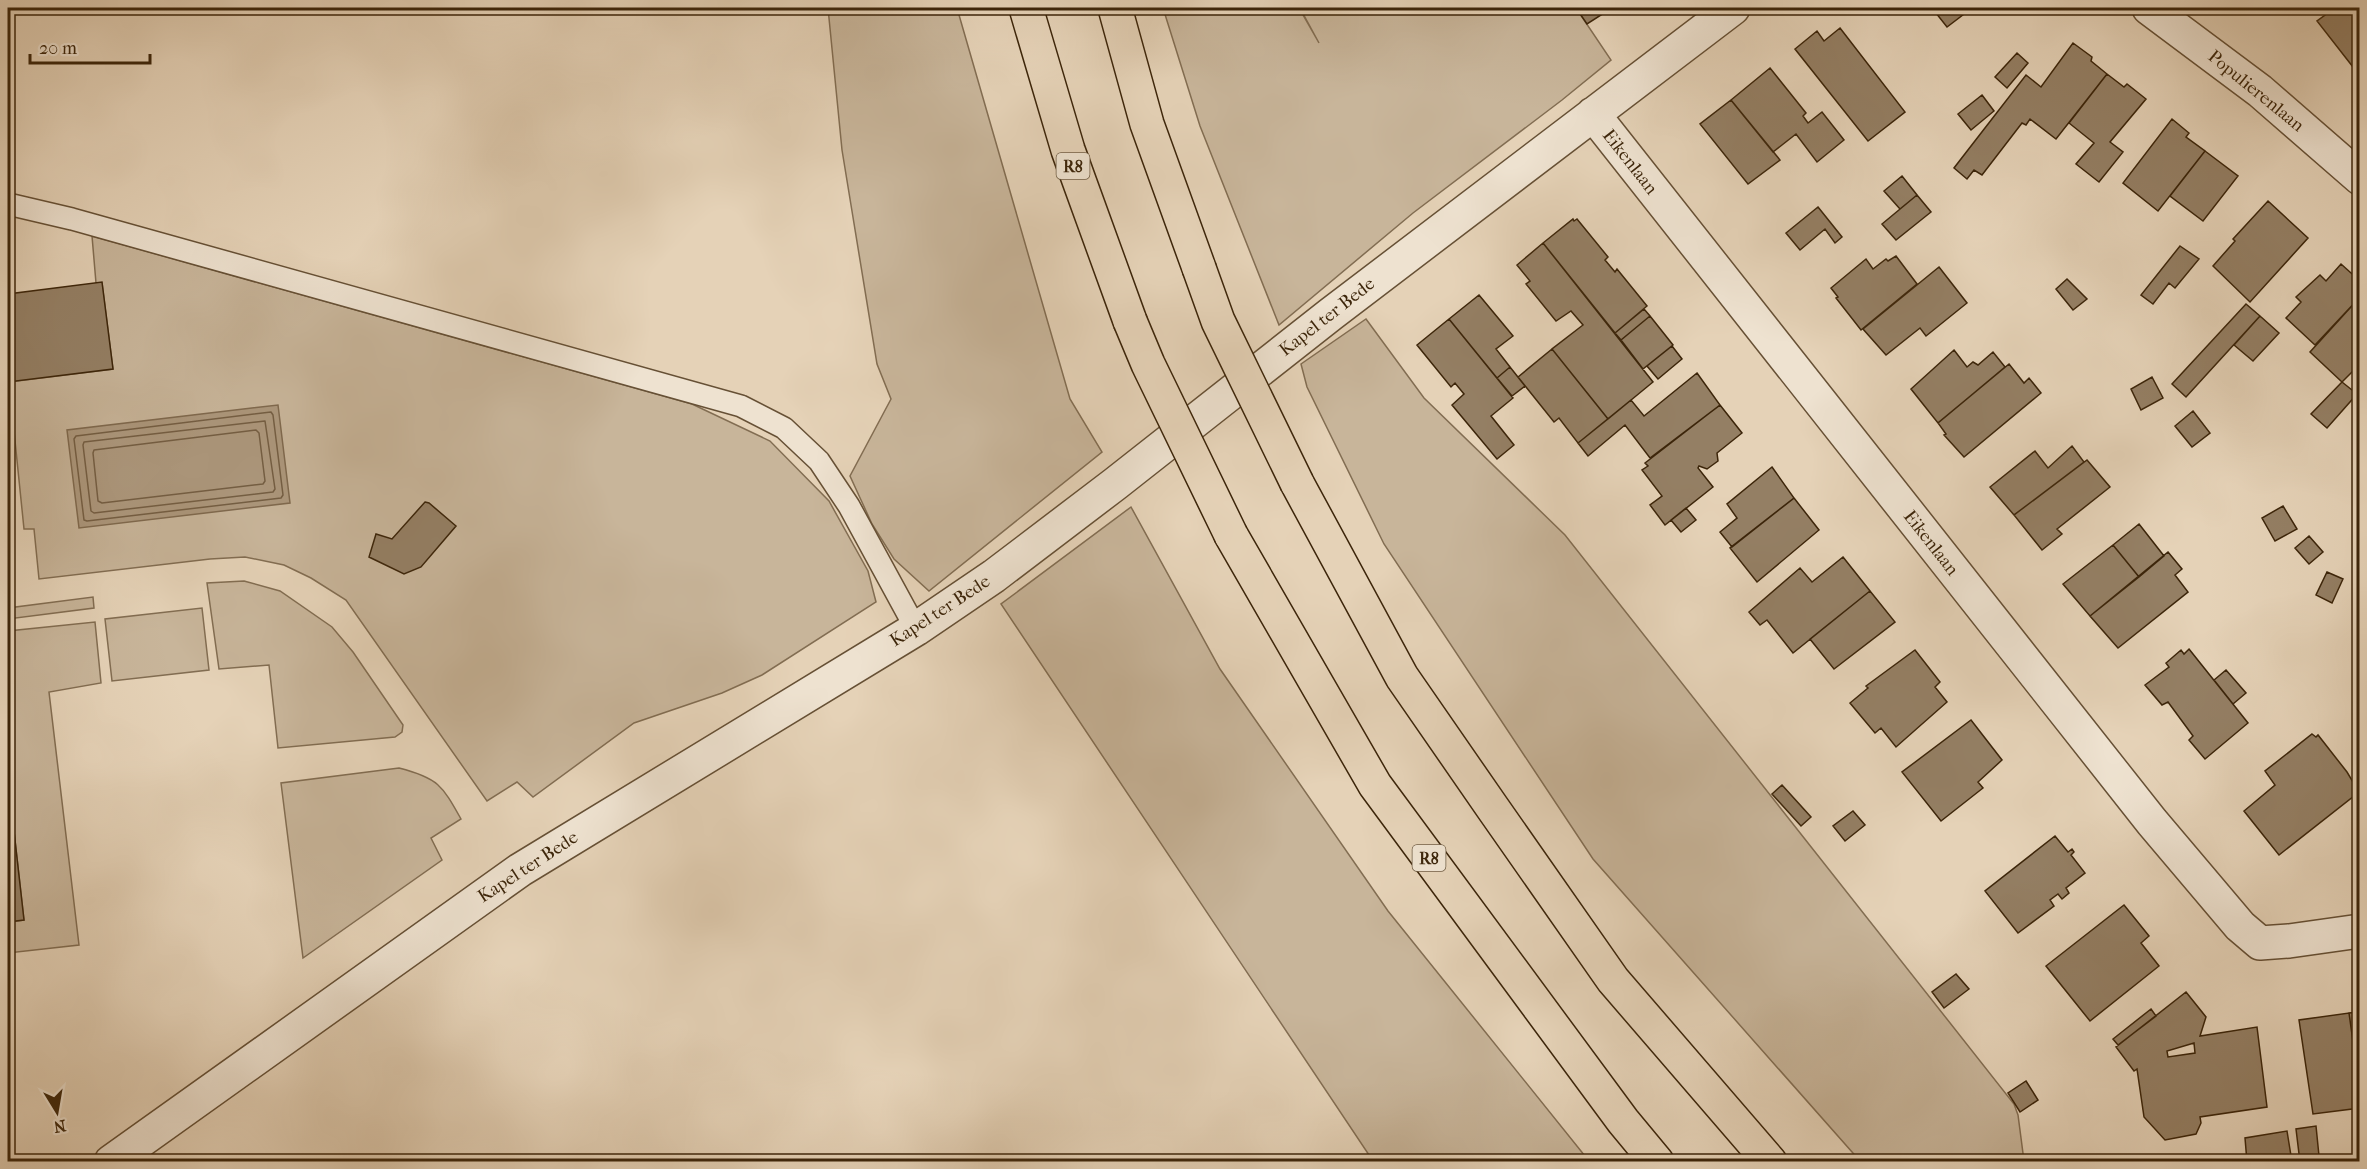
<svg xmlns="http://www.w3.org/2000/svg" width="2367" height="1169" font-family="'IM FELL French Canon',serif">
  <rect width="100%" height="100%" fill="#e5d2b7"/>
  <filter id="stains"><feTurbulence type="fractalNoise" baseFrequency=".00333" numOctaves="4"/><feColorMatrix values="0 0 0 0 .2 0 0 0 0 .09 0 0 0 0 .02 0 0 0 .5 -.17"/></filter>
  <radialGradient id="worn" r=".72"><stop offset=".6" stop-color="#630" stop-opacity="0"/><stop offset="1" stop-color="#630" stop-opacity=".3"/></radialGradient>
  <!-- green -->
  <path fill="#c8b59a" stroke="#826d52" stroke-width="1.5" d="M 828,8 L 957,8 L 1070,399 L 1102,452 L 929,591 L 894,559 L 872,524 L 850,476 L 891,399 L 877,364 L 842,150 Z
    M 1163,8 L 1299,8 L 1319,43 L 1300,8 L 1576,8 L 1611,60 L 1562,100 L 1413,213 L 1279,325 L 1200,126 Z
    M 92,236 L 692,404 L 770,441 L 829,501 L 868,571 L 876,602 L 762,675 L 722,693 L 634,723 L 533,797 L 517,782 L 487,801 L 346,600 L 311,578 L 284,565 L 245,557 L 210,559 L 39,579 L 34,529 L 24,529 L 9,382 L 113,369 L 102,283 L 96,283 Z
    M 1366,319 L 1424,398 L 1565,535 L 2014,1104 L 2018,1115 L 2024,1161 L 1860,1161 L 1593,859 L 1384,544 L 1307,387 L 1301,364 Z
    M 1131,507 L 1220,669 L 1388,911 L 1589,1161 L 1373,1161 L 1001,604 Z
    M 244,581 L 280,591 L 332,627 L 353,652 L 403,725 L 402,732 L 395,737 L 278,748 L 269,665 L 219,669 L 207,583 Z
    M 93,597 L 94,608 L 8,619 L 8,608 Z
    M 202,608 L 209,670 L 112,681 L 105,619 Z
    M 95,622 L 101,683 L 49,692 L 79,945 L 8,953 L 8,922 L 24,920 L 8,778 L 8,631 Z
    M 399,768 C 438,778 442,785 461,819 L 431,838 L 442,860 L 303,958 L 281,783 Z"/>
  <!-- water -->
  <path fill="#ac977c" stroke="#7f694e" stroke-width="1.5" d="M 278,405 L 290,503 L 79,528 L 67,430 Z"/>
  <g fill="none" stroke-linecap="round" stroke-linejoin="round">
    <!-- shore -->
    <path stroke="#745e43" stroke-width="1.5" d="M 271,412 L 273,415 L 283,495 L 281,498 L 87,521 L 84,520 L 74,439 L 76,436 Z
      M 265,421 L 275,489 L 273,492 L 94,513 L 91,511 L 83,445 L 84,442 Z
      M 256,430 L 259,433 L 265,481 L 263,484 L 102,503 L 98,501 L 93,453 L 94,450 Z"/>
  </g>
  <!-- building -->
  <path fill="#947f64" stroke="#3c250a" stroke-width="1.5" fill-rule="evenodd" d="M 1576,8 L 1612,8 L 1587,24 Z
    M 1932,8 L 1972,8 L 1947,27 Z
    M 2335,8 L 2360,8 L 2360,76 L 2317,21 Z
    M 1840,28 L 1905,112 L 1868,141 L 1795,49 L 1817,31 L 1824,41 Z
    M 2073,43 L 2092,57 L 2091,61 L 2107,74 L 2056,139 L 2030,119 L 2026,125 L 2022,123 L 1982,175 L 1974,170 L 1967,179 L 1954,168 L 2026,75 L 2041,87 Z
    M 2017,53 L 2028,63 L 2007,88 L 1995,77 Z
    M 1770,68 L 1806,113 L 1803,116 L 1808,123 L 1822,112 L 1844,140 L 1817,162 L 1796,134 L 1773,152 L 1731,100 Z
    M 2107,74 L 2124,87 L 2127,84 L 2146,99 L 2110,142 L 2123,152 L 2099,182 L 2076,164 L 2094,143 L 2069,123 Z
    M 1982,95 L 1994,111 L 1971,130 L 1958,114 Z
    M 1731,100 L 1780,160 L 1748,184 L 1700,124 Z
    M 2172,119 L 2189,133 L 2186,137 L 2205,151 L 2158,211 L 2123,183 Z
    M 2205,151 L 2238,176 L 2203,221 L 2170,196 Z
    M 1902,176 L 1917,195 L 1900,209 L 1884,191 Z
    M 1917,195 L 1931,212 L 1896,240 L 1882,224 Z
    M 2268,201 L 2308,238 L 2250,302 L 2213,266 L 2235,241 L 2233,239 Z
    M 1818,207 L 1842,237 L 1835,243 L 1825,229 L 1800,250 L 1786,233 Z
    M 1573,219 L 1574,221 L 1577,219 L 1608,257 L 1605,260 L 1615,272 L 1617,269 L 1647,306 L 1615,333 L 1543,243 Z
    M 1543,243 L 1653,382 L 1608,419 L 1552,349 L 1583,325 L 1571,311 L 1556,321 L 1526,284 L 1530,281 L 1517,265 Z
    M 2180,246 L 2199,259 L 2175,288 L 2169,283 L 2153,304 L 2141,295 Z
    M 1896,256 L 1917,284 L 1861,330 L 1836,298 L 1838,297 L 1831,288 L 1866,259 L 1873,269 L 1886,259 L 1888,261 Z
    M 2341,264 L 2360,281 L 2360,297 L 2315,345 L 2286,318 L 2301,302 L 2296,297 L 2320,275 L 2326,281 Z
    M 1939,267 L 1967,303 L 1926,336 L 1920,328 L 1886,355 L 1863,329 Z
    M 2067,279 L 2087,299 L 2073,310 L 2056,289 Z
    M 102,282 L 113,369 L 8,382 L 8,294 Z
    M 1479,295 L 1513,336 L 1496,349 L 1510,367 L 1497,378 L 1449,319 Z
    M 2360,297 L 2360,364 L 2342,382 L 2310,352 Z
    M 2246,304 L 2260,316 L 2186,397 L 2172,384 Z
    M 1644,309 L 1650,316 L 1621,340 L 1615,333 Z
    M 1650,316 L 1673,345 L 1643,369 L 1621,340 Z
    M 2260,316 L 2279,333 L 2253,361 L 2234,345 Z
    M 1449,319 L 1513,398 L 1491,416 L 1514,445 L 1497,459 L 1452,405 L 1464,394 L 1455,383 L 1451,387 L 1417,345 Z
    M 1672,346 L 1682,359 L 1658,379 L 1647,366 Z
    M 1552,349 L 1608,419 L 1578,443 L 1559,418 L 1554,422 L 1518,377 Z
    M 1954,350 L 1967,367 L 1973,362 L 1978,365 L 1993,352 L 2005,367 L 1938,423 L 1911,389 Z
    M 2009,364 L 2024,383 L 2029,378 L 2041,393 L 1964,457 L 1944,435 L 1946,434 L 1938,423 Z
    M 1510,367 L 1525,386 L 1512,396 L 1497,378 Z
    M 1697,373 L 1720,405 L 1650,458 L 1625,425 L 1588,456 L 1578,443 L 1631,400 L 1644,416 Z
    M 2152,377 L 2163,398 L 2141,410 L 2131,389 Z
    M 2342,382 L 2357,394 L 2327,428 L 2311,414 Z
    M 1720,405 L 1742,433 L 1717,453 L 1718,461 L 1707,469 L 1699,466 L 1698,468 L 1713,487 L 1665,525 L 1650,505 L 1662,496 L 1642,470 L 1648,466 L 1645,463 Z
    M 2193,411 L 2210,433 L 2192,447 L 2175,426 Z
    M 2072,446 L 2084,462 L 2014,515 L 1990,487 L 2035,451 L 2048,468 Z
    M 2087,460 L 2110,487 L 2057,529 L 2062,534 L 2042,550 L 2014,515 Z
    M 1772,467 L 1794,498 L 1732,547 L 1720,532 L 1737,518 L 1727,504 Z
    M 1794,498 L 1819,530 L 1757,582 L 1730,548 Z
    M 425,502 L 429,503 L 456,526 L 421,567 L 404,574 L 369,557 L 376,534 L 392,539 Z
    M 2283,506 L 2297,529 L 2275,541 L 2262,518 Z
    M 1686,508 L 1696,520 L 1681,532 L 1671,520 Z
    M 2139,524 L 2164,556 L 2139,577 L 2113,545 Z
    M 2309,536 L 2323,552 L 2309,564 L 2295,548 Z
    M 2113,545 L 2139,577 L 2090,616 L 2063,584 Z
    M 2168,552 L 2182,569 L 2175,575 L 2188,592 L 2118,648 L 2090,616 Z
    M 1843,557 L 1870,591 L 1793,653 L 1767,620 L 1760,625 L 1749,612 L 1800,568 L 1812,582 Z
    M 2327,572 L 2343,579 L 2332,603 L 2316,595 Z
    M 1870,591 L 1895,622 L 1834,669 L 1810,639 Z
    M 2189,649 L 2248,723 L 2205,759 L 2189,740 L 2193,736 L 2168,702 L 2162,705 L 2145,685 L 2169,667 L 2166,663 L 2181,650 L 2184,654 Z
    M 1915,650 L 1940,682 L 1935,687 L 1947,702 L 1896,747 L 1881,728 L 1875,733 L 1850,703 L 1868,688 L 1866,686 Z
    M 2226,670 L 2246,693 L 2233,704 L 2214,680 Z
    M 1971,720 L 2002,760 L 1978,782 L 1983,788 L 1941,821 L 1902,772 Z
    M 2312,734 L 2316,737 L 2318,735 L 2347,772 L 2359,792 L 2279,855 L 2244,811 L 2275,785 L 2265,771 Z
    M 8,778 L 24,920 L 8,922 Z
    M 1782,785 L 1811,817 L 1801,826 L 1772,794 Z
    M 1853,811 L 1865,825 L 1845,841 L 1833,826 Z
    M 2055,836 L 2068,852 L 2072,849 L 2074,852 L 2071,855 L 2085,873 L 2066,888 L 2069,893 L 2062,899 L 2058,894 L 2050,900 L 2054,906 L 2018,933 L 1985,891 Z
    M 2124,905 L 2149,936 L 2141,943 L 2159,966 L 2090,1021 L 2046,966 Z
    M 1956,974 L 1969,989 L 1944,1008 L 1932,992 Z
    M 2186,992 L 2206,1017 L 2200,1036 L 2257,1027 L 2267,1107 L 2200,1117 L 2201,1123 L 2196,1134 L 2165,1140 L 2144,1117 L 2137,1069 L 2134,1071 L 2116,1047 ZM 2194,1043 L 2195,1053 L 2168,1057 L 2167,1051 Z
    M 2151,1009 L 2156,1016 L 2118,1045 L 2113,1039 Z
    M 2360,1012 L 2360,1092 L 2349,1013 Z
    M 2349,1013 L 2360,1092 L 2360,1108 L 2313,1114 L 2299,1020 Z
    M 2026,1081 L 2038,1100 L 2020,1112 L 2008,1093 Z
    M 2316,1126 L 2319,1156 L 2314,1156 L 2315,1162 L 2300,1162 L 2296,1129 Z
    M 2287,1131 L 2292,1162 L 2247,1162 L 2245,1138 Z"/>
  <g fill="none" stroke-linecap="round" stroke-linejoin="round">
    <defs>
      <path id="service" d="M 8,204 L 72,219 L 741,406 L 784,428 L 819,461 L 849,506 L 916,629"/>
      <path id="minor" d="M 2149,8 L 2260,91 L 2360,178
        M 1593,114 L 2152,822 L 2240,926 L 2260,943 L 2289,941 L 2360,931
        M 111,1162 L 520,870 L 916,629 L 994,576 L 1115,484 L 1331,314 L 1733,8"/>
      <path id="motorway" d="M 1026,8 L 1068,150 L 1130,321
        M 1115,8 L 1147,124 L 1199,268
        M 1297,483 L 1402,677 L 1492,807 L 1613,980 L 1770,1162
        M 1231,535 L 1375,785 L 1623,1121 L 1657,1162"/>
    </defs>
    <!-- service casing -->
    <use href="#service" stroke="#665035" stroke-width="24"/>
    <!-- minor casing -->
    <use href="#minor" stroke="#665035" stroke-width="36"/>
    <!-- motorway casing -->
    <use href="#motorway" stroke="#3c250a" stroke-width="36"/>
    <!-- service -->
    <use href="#service" stroke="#eee2d0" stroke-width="21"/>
    <!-- minor -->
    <use href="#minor" stroke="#eee2d0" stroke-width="33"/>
    <!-- motorway -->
    <use href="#motorway" stroke="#e5d2b7" stroke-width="33"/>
    <defs>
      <path id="motorway-bridge" d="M 1199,268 L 1218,321 L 1297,483
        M 1130,321 L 1148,364 L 1231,535"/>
    </defs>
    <!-- motorway-bridge casing -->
    <use href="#motorway-bridge" stroke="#3c250a" stroke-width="36" stroke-linecap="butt"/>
    <!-- motorway-bridge -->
    <use href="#motorway-bridge" stroke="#e5d2b7" stroke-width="33"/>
  </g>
  <g text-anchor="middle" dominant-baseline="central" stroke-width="4.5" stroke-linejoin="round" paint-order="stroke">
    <!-- shield labels -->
    <g fill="#eee2d0" stroke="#715e45" stroke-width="1.5">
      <rect x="1056.5" y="153" width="33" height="26" rx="4.5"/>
      <rect x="1412.5" y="845" width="33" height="26" rx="4.5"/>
    </g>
    <g font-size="16" font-weight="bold" fill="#3c250a">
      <text x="1073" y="166">R8</text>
      <text x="1429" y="858">R8</text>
    </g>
    <!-- street labels -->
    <g font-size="18" fill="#3c250a" stroke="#eee2d0">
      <text transform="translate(2256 91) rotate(39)">Populierenlaan</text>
      <text transform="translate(1630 162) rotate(52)">Eikenlaan</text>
      <text transform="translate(1327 317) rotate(-38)">Kapel ter Bede</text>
      <text transform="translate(1931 543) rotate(52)">Eikenlaan</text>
      <text transform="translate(940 611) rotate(-33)">Kapel ter Bede</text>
      <text transform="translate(528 867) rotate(-33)">Kapel ter Bede</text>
    </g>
  </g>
  <!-- margin -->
  <rect width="2367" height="1169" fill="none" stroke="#e5d2b7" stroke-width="30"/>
  <rect x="9" y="9" width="2349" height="1151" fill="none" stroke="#3c250a" stroke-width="3"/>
  <rect x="15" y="15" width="2337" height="1139" fill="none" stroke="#3c250a" stroke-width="1.5"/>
  <!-- north arrow -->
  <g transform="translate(57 1112) rotate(169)" stroke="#eee2d0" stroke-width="4.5" paint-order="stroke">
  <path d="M0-4.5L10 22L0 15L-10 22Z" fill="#3c250a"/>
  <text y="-9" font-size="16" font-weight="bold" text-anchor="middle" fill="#3c250a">N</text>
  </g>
  <!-- scale -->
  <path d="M30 54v9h120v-9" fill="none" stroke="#3c250a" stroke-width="3"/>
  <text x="39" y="54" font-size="18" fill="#3c250a" stroke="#eee2d0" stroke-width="4.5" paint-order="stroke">20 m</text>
  <rect width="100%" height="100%" filter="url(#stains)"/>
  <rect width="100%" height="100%" fill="url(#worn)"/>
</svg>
